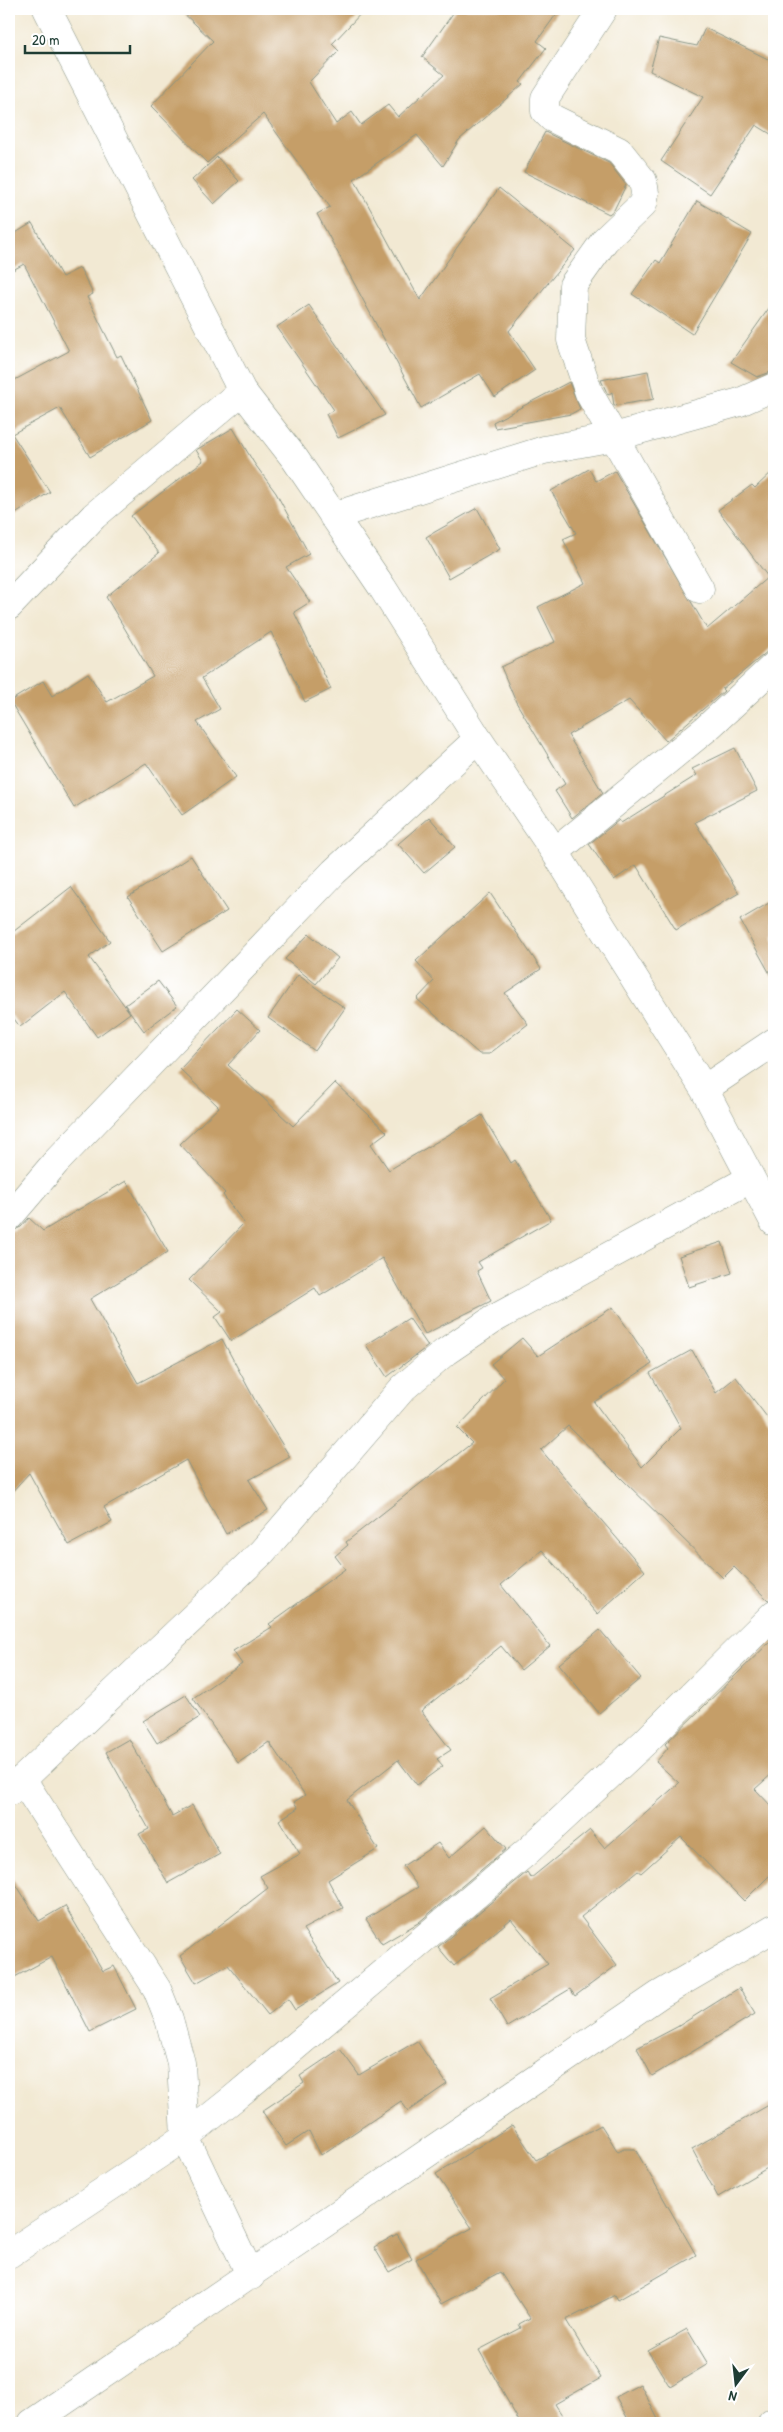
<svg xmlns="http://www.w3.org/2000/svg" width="783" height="2432" font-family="'Patrick Hand',sans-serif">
  <rect width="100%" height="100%" fill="#fff"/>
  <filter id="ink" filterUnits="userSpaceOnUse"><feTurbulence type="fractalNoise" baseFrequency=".02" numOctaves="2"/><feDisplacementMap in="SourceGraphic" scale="10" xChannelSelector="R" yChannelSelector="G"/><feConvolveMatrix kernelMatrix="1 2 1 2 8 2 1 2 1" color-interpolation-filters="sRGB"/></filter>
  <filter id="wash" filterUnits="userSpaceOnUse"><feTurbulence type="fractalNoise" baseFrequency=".0096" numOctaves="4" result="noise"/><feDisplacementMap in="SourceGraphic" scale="20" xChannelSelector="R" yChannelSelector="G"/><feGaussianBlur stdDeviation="1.12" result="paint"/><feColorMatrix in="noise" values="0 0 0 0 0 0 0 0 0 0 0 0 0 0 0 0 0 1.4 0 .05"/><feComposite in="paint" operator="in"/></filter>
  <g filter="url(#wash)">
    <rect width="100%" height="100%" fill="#f2e9d3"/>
    <g id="blocks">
      <!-- building -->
      <path fill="#c59e67" d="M 179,9 L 365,9 L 332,44 L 339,51 L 309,82 L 336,124 L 352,112 L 361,125 L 388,105 L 398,117 L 444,75 L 422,57 L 456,9 L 560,9 L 537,41 L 546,48 L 520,82 L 523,84 L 459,140 L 443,166 L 417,135 L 354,179 L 420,300 L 499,188 L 575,250 L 509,331 L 535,370 L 495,397 L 480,374 L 421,408 L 317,214 L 330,207 L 263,114 L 207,163 L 151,106 L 213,41 Z
        M 705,28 L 774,62 L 774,136 L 756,125 L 710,194 L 661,161 L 703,97 L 650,71 L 659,38 L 697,46 Z
        M 545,132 L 609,163 L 626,185 L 614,210 L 609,214 L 524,172 Z
        M 217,157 L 239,181 L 214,204 L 192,180 Z
        M 697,201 L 752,234 L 692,334 L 632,294 L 656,260 L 660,263 Z
        M 32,223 L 62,277 L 80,268 L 93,294 L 87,297 L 117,357 L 121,355 L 152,420 L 90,457 L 60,408 L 12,434 L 50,492 L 9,518 L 9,383 L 69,351 L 24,264 L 9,272 L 9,237 Z
        M 774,301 L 774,367 L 771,372 L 757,377 L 731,362 Z
        M 309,305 L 385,415 L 338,438 L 326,414 L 334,410 L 277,327 Z
        M 648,371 L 654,399 L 614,406 L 612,392 L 608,395 L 601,380 Z
        M 569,382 L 580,409 L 571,414 L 495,428 L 493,422 Z
        M 233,428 L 254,463 L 276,493 L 309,554 L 286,567 L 310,602 L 294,612 L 331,689 L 305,702 L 271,632 L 202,678 L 220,709 L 197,722 L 236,777 L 182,815 L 146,763 L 74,808 L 10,701 L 43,681 L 52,696 L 88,673 L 107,702 L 153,676 L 106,597 L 159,553 L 131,516 L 203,461 L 196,450 Z
        M 589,469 L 596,481 L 615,471 L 707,629 L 768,577 L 718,510 L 752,485 L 755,488 L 774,470 L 774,646 L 722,689 L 724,691 L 666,741 L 629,700 L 568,735 L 603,793 L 572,818 L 555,791 L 565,784 L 516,702 L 501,667 L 555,642 L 538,607 L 585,583 L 563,539 L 576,533 L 551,491 Z
        M 477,508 L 500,549 L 449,578 L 426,537 Z
        M 735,748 L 757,791 L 695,822 L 739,893 L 676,930 L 636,865 L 614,880 L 589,844 L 619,820 L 621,823 L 697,775 L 692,769 Z
        M 429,817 L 455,847 L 424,873 L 398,844 Z
        M 191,856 L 227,911 L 163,951 L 128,897 Z
        M 71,887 L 110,941 L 89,957 L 130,1013 L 97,1037 L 65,992 L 20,1027 L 9,1012 L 9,935 Z
        M 490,893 L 541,969 L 505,993 L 528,1024 L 489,1054 L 479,1054 L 417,999 L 434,981 L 416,961 Z
        M 774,900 L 774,981 L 740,920 Z
        M 309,934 L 338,958 L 316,984 L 285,959 Z
        M 298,975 L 345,1008 L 315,1051 L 268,1018 Z
        M 158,981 L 177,1006 L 144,1031 L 125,1005 Z
        M 237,1009 L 260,1030 L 228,1065 L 293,1126 L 335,1083 L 387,1132 L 371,1144 L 389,1170 L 482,1115 L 511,1163 L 515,1160 L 551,1220 L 478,1262 L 482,1268 L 477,1271 L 491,1301 L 425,1334 L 382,1258 L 320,1296 L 315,1288 L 231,1341 L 215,1317 L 222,1312 L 189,1280 L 244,1223 L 223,1195 L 225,1193 L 180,1144 L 219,1107 L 180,1069 Z
        M 126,1181 L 168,1252 L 90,1299 L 138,1383 L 222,1339 L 257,1404 L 290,1457 L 249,1480 L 268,1510 L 226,1534 L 186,1460 L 104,1507 L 112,1522 L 69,1545 L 29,1473 L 9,1495 L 9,1232 L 21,1227 L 29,1218 L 43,1231 Z
        M 722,1242 L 732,1273 L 689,1287 L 679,1256 Z
        M 613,1307 L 652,1364 L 594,1402 L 642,1467 L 681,1428 L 650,1373 L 692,1350 L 716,1393 L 736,1377 L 774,1426 L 774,1599 L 768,1600 L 734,1567 L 723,1578 L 568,1426 L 541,1450 L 645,1571 L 597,1614 L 542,1550 L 501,1585 L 550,1646 L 521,1670 L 501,1646 L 421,1711 L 451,1750 L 437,1759 L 443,1766 L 417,1785 L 398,1760 L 347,1800 L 378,1849 L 328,1880 L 343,1908 L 303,1929 L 338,1983 L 295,2010 L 288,1999 L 268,2015 L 228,1965 L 196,1983 L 180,1956 L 268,1888 L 260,1876 L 300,1854 L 279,1820 L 298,1808 L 294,1802 L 305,1795 L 269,1742 L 238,1763 L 193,1698 L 242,1664 L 233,1651 L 272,1627 L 269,1624 L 345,1569 L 335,1556 L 348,1545 L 346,1542 L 472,1443 L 457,1428 L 504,1379 L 491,1364 L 522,1338 L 538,1356 Z
        M 409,1318 L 428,1346 L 387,1377 L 366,1345 Z
        M 600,1630 L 641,1678 L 599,1713 L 559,1664 Z
        M 774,1638 L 774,1772 L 755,1789 L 774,1809 L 774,1871 L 744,1901 L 681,1837 L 641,1873 L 638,1871 L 581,1917 L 617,1965 L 575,1996 L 570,1989 L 507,2027 L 490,1998 L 548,1964 L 511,1919 L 454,1966 L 438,1947 L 527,1872 L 531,1878 L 590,1830 L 605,1848 L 679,1783 L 656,1762 L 668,1748 L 665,1744 Z
        M 186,1695 L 200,1717 L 157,1743 L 143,1721 Z
        M 129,1739 L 172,1816 L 192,1805 L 220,1854 L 168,1883 L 139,1834 L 149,1829 L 106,1752 Z
        M 486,1826 L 506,1849 L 418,1923 L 382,1944 L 366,1919 L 418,1887 L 403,1866 L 438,1843 L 449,1858 Z
        M 9,1873 L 39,1921 L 65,1906 L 103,1971 L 114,1966 L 136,2009 L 90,2032 L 52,1957 L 9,1980 Z
        M 739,1988 L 755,2014 L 652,2076 L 637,2048 L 677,2027 Z
        M 417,2041 L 447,2084 L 408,2111 L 401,2101 L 321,2155 L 309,2131 L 286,2146 L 262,2111 L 304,2083 L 300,2076 L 340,2049 L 359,2075 Z
        M 774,2102 L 774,2164 L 718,2197 L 692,2149 Z
        M 512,2125 L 536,2160 L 601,2125 L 618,2152 L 624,2149 L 635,2149 L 696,2255 L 618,2300 L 615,2295 L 566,2320 L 601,2378 L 555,2404 L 567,2423 L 520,2423 L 479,2350 L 521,2328 L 519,2324 L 530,2318 L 500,2272 L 441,2304 L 416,2259 L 472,2228 L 436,2174 Z
        M 397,2234 L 412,2259 L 389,2272 L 374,2247 Z
        M 687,2329 L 708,2364 L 670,2387 L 648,2351 Z
        M 640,2384 L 660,2423 L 630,2423 L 616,2397 Z"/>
    </g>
  </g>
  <g filter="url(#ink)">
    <use href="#blocks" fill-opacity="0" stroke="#889384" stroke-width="1"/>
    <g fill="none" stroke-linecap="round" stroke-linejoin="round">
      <defs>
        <path id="minor" d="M 47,9 L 242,391 L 295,459 L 382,587 L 478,739 L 555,852 L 704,1089 L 774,1222
          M 603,9 L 545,98 L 545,111 L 552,118 L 619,151 L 643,181 L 645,193 L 643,204 L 605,240 L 573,285 L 571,340 L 589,393 L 700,589
          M 333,516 L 544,450 L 614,437 L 740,402 L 774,387
          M 9,606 L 94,516 L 242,391
          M 555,852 L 707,728 L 774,666
          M 704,1089 L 774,1042
          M 9,1217 L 56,1162 L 334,872 L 478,739
          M 22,1779 L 157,1989 L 169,2019 L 181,2063 L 185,2137 L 251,2276
          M 9,1792 L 262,1552 L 403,1388 L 445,1352 L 492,1320 L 750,1179
          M 9,2254 L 185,2137 L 234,2098 L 529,1850 L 645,1742 L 774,1614
          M 32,2423 L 659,1995 L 774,1928
          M 772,2423 L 774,2422"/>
      </defs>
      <!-- minor casing -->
      <use href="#minor" stroke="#889384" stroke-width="29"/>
      <!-- minor -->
      <use href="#minor" stroke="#fff" stroke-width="28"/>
    </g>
  </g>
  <!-- margin -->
  <rect width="783" height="2432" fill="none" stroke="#fff" stroke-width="30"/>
  <!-- north arrow -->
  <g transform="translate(736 2384) rotate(195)" stroke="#ffffff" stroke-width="4" paint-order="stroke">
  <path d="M0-4L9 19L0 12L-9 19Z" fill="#1f3d34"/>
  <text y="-8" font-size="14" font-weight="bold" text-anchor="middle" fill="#1f3d34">N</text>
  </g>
  <!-- scale -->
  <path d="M25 45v8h105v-8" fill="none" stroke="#1f3d34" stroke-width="2.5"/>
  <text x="32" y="45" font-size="15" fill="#1f3d34" stroke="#ffffff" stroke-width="4" paint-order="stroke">20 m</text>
</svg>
